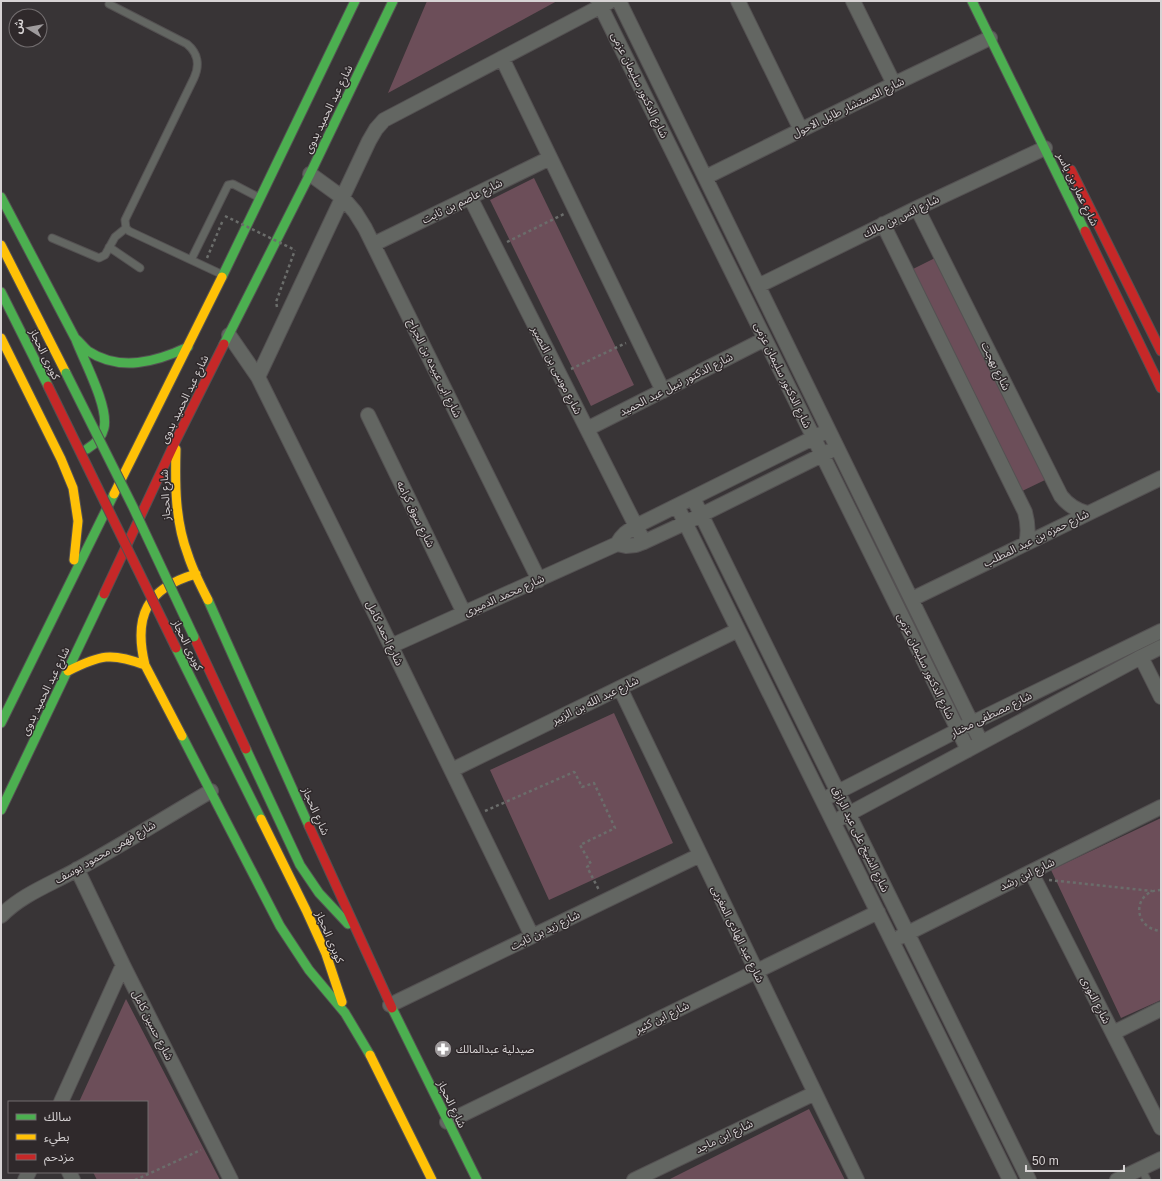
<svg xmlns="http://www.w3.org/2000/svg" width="1162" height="1181" font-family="Arial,'Noto Sans Arabic',sans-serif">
  <rect width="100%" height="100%" fill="#383436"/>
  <!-- green -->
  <path fill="#6c4e59" d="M 427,1 L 557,1 L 388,93 Z
    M 534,178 L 634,385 L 591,406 L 490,200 Z
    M 939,256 L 1045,480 L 1018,493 L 913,269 Z
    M 614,713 L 673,843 L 549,900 L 490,770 Z
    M 1161,818 L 1161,1000 L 1121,1018 L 1051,870 Z
    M 126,999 L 220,1180 L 97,1180 L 93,1172 L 147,1172 L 147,1102 L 79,1102 Z
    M 809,1109 L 845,1180 L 668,1180 Z"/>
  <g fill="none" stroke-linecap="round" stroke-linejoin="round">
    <defs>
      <path id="lane" d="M 109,4 L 187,44 C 198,53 200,65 194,78 L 125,220 L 126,228 L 129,231 L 221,274
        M 52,238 L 99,258 L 105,255 L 115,237 L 126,228
        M 109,247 L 140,268
        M 191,260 L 228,185 L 233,184 L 258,197
        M 1141,1168 L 1147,1180"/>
      <path id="street" d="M 598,1 L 968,750
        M 619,1 L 981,742
        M 738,1 L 801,130
        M 853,1 L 894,84
        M 502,58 L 663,391
        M 310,174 L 343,198 L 355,212 L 365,228 L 539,580
        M 706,177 L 894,84 L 990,38
        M 470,197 L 644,542
        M 917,208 L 1061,496 C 1068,505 1075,510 1087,513
        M 883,224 L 1025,512 C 1028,523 1029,532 1026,543
        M 374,244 L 550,158
        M 758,286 L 917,208 L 1045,148
        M 229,335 L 258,377 L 391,646 L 532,936
        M 258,377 L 369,141 L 376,129 L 384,120 L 609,2
        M 368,415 L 464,613
        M 587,429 L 765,339
        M 693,498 L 1029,1180
        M 677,506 L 1010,1180
        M 617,544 C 622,535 627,531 636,526 L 821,434
        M 912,599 L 1161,478
        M 391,646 L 617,544 L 626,546 L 636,545 L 644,542 L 685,523 L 830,451
        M 1141,657 L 1161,697
        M 620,688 L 857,1180
        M 452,770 L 738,630
        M 830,796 L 972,723 L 1161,631
        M 841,818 L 1141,657 L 1161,647
        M 77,869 L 123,965 L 231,1180
        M 1031,872 L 1161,1128
        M 1,916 C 21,895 51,884 76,870 C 122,845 166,817 211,791
        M 900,937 L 1161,807
        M 390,1005 L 700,855
        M 1113,1033 L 1161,1009
        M 61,1102 L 123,965
        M 447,1122 L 878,912
        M 69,1172 L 73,1180
        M 25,1180 L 29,1172
        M 634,1180 L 815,1093
        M 1117,1180 L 1161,1159"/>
      <path id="fast" d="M 972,1 L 1085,231
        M 1,197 L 75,338 C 80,342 83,347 88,351 C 120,372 156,362 188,347
        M 222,277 L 355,1
        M 1,292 L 48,386
        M 76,340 C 84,361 109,407 104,428 C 102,437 95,444 87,449
        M 224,344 L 310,174 L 393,1
        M 208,600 L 309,826
        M 176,648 L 261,819
        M 1,723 L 114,494
        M 182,736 L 280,926 L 309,970 L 345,1013 L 370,1055
        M 246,749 L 300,865 L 319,893 L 348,924
        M 1,810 L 104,594
        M 392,1008 L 477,1180"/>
      <path id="slow" d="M 1,245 L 66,373
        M 1,338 L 61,459 L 73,488 L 78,521 L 74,560
        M 176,449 C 175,485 175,521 188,555 C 193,571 201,586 208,600
        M 114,494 L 222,277
        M 145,665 C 133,616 147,588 196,574
        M 68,671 C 100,655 111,652 145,665 L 182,736
        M 261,819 L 306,910 L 326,954 L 342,1002
        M 370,1055 L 432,1180"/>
      <path id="jam" d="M 1071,170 L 1161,351
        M 1085,231 L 1161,388
        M 104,594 L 176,440 L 224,344
        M 194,637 L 246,749
        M 309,826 L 392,1008"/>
    </defs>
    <!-- lane casing -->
    <use href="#lane" stroke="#545152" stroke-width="9"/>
    <!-- street casing -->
    <use href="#street" stroke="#545152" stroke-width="16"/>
    <!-- fast casing -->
    <use href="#fast" stroke="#545152" stroke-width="11"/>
    <!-- slow casing -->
    <use href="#slow" stroke="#545152" stroke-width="11"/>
    <!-- jam casing -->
    <use href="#jam" stroke="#545152" stroke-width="11"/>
    <!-- path -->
    <path stroke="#6b6d6b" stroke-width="2.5" stroke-dasharray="3 3" stroke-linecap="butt" d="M 507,242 L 564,214
      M 207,258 L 223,220
      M 277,307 L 276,302 L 295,250
      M 571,369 L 626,343
      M 485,811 L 574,772 L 575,773 L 582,787 L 594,783 L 615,828 L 580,845 L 591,864 L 587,867 L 599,890
      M 1049,880 L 1152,891
      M 1161,890 C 1133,890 1131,928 1161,931
      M 135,1180 L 201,1150"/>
    <!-- lane -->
    <use href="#lane" stroke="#636662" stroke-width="7"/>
    <!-- street -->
    <use href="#street" stroke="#636662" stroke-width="14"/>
    <!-- fast -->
    <use href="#fast" stroke="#4caf50" stroke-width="9"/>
    <!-- slow -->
    <use href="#slow" stroke="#ffc107" stroke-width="9"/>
    <!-- jam -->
    <use href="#jam" stroke="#c62828" stroke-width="9"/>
    <defs>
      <path id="fast-bridge" d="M 66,373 L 133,507 L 194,637"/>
      <path id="jam-bridge" d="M 48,386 L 176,648"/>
    </defs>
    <!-- fast-bridge casing -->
    <use href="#fast-bridge" stroke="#545152" stroke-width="11" stroke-linecap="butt"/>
    <!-- jam-bridge casing -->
    <use href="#jam-bridge" stroke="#545152" stroke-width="11" stroke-linecap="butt"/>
    <!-- path-bridge -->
    <path stroke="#6b6d6b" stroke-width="2.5" stroke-dasharray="3 3" stroke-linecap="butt" d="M 225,216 L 295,250"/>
    <!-- fast-bridge -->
    <use href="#fast-bridge" stroke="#4caf50" stroke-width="9"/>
    <!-- jam-bridge -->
    <use href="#jam-bridge" stroke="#c62828" stroke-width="9"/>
  </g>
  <!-- icons -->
  <defs>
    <symbol id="pharmacy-disc" viewBox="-11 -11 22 22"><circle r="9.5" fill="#9f9b9d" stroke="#2f292b"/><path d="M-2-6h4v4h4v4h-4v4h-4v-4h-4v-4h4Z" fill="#fff"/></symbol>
  </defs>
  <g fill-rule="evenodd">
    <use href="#pharmacy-disc" x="433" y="1039" width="20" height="20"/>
  </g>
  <g text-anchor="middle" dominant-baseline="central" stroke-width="3" stroke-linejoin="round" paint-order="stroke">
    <!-- street labels -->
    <g font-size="11" fill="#d7d3d4" stroke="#2f292b">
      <text transform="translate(640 85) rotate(64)">شارع الدكتور سليمان عزمى</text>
      <text transform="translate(848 107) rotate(-26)">شارع المستشار طايل الاحول</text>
      <text transform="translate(328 109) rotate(-64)">شارع عبد الحميد بدوى</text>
      <text transform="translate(1078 189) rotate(64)">شارع عمار بن ياسر</text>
      <text transform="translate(462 201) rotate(-26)">شارع عاصم بن ثابت</text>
      <text transform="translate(901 216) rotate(-26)">شارع انس بن مالك</text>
      <text transform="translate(45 354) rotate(64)">كوبرى الحجاز</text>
      <text transform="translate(996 366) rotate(64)">شارع بهجت</text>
      <text transform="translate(435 368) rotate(64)">شارع ابى عبيده بن الجراح</text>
      <text transform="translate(557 370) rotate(63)">شارع موسى بن النصير</text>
      <text transform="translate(783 375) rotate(64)">شارع الدكتور سليمان عزمى</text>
      <text transform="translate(676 384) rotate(-27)">شارع الدكتور نبيل عبد الحميد</text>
      <text transform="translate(184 399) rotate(-64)">شارع عبد الحميد بدوى</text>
      <text transform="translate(165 495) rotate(-93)">شارع الحجاز</text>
      <text transform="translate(416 514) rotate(64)">شارع سوق كرامه</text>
      <text transform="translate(1036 538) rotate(-26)">شارع حمزه بن عبد المطلب</text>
      <text transform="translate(504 595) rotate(-24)">شارع محمد الدميرى</text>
      <text transform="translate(385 633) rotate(64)">شارع احمد كامل</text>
      <text transform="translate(188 645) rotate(64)">كوبرى الحجاز</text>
      <text transform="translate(926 666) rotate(64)">شارع الدكتور سليمان عزمى</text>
      <text transform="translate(45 691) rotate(-64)">شارع عبد الحميد بدوى</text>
      <text transform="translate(595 700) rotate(-26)">شارع عبد الله بن الزبير</text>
      <text transform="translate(991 714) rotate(-26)">شارع مصطفى مختار</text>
      <text transform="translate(316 811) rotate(66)">شارع الحجاز</text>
      <text transform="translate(861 839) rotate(64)">شارع الشيخ على عبد الرازق</text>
      <text transform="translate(105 852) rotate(-30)">شارع فهمى محمود يوسف</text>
      <text transform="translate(1027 874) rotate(-26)">شارع ابن رشد</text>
      <text transform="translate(545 930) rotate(-26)">شارع زيد بن ثابت</text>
      <text transform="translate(738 934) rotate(64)">شارع عبد الهادى المغربى</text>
      <text transform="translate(330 937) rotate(67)">كوبرى الحجاز</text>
      <text transform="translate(1096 1000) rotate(63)">شارع النورى</text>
      <text transform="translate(662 1017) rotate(-26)">شارع ابن كثير</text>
      <text transform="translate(153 1025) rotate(63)">شارع حسين كامل</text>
      <text transform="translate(452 1104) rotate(64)">شارع الحجاز</text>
      <text transform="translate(724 1136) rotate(-26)">شارع ابن ماجد</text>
    </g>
    <!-- poi labels -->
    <g font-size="11" fill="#d7d3d4" stroke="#2f292b" text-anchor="start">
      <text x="456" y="1049">صيدلية عبدالمالك</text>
    </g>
  </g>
  <!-- border -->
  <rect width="1162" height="1181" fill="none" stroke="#d7d3d4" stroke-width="4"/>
  <!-- legend -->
  <rect x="8" y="1101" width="140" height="72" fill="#2f292b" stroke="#726d6f"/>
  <rect x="16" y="1114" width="20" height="6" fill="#4caf50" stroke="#726d6f"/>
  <text x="44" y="1121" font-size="12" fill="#d7d3d4">سالك</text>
  <rect x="16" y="1134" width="20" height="6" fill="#ffc107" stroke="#726d6f"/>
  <text x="44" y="1141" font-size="12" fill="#d7d3d4">بطيء</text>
  <rect x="16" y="1154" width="20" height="6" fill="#c62828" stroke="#726d6f"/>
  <text x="44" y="1161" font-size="12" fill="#d7d3d4">مزدحم</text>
  <!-- north arrow -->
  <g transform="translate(28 28) rotate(281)"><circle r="19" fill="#2f292b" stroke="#726d6f"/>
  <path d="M0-3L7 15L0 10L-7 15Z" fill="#9f9b9d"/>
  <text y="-6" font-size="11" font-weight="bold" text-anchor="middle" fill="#d7d3d4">ش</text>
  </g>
  <!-- scale -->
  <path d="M1026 1165v6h98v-6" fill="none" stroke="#d7d3d4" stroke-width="2"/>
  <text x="1032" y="1165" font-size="12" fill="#d7d3d4" stroke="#2f292b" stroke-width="3" paint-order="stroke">50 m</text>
</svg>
